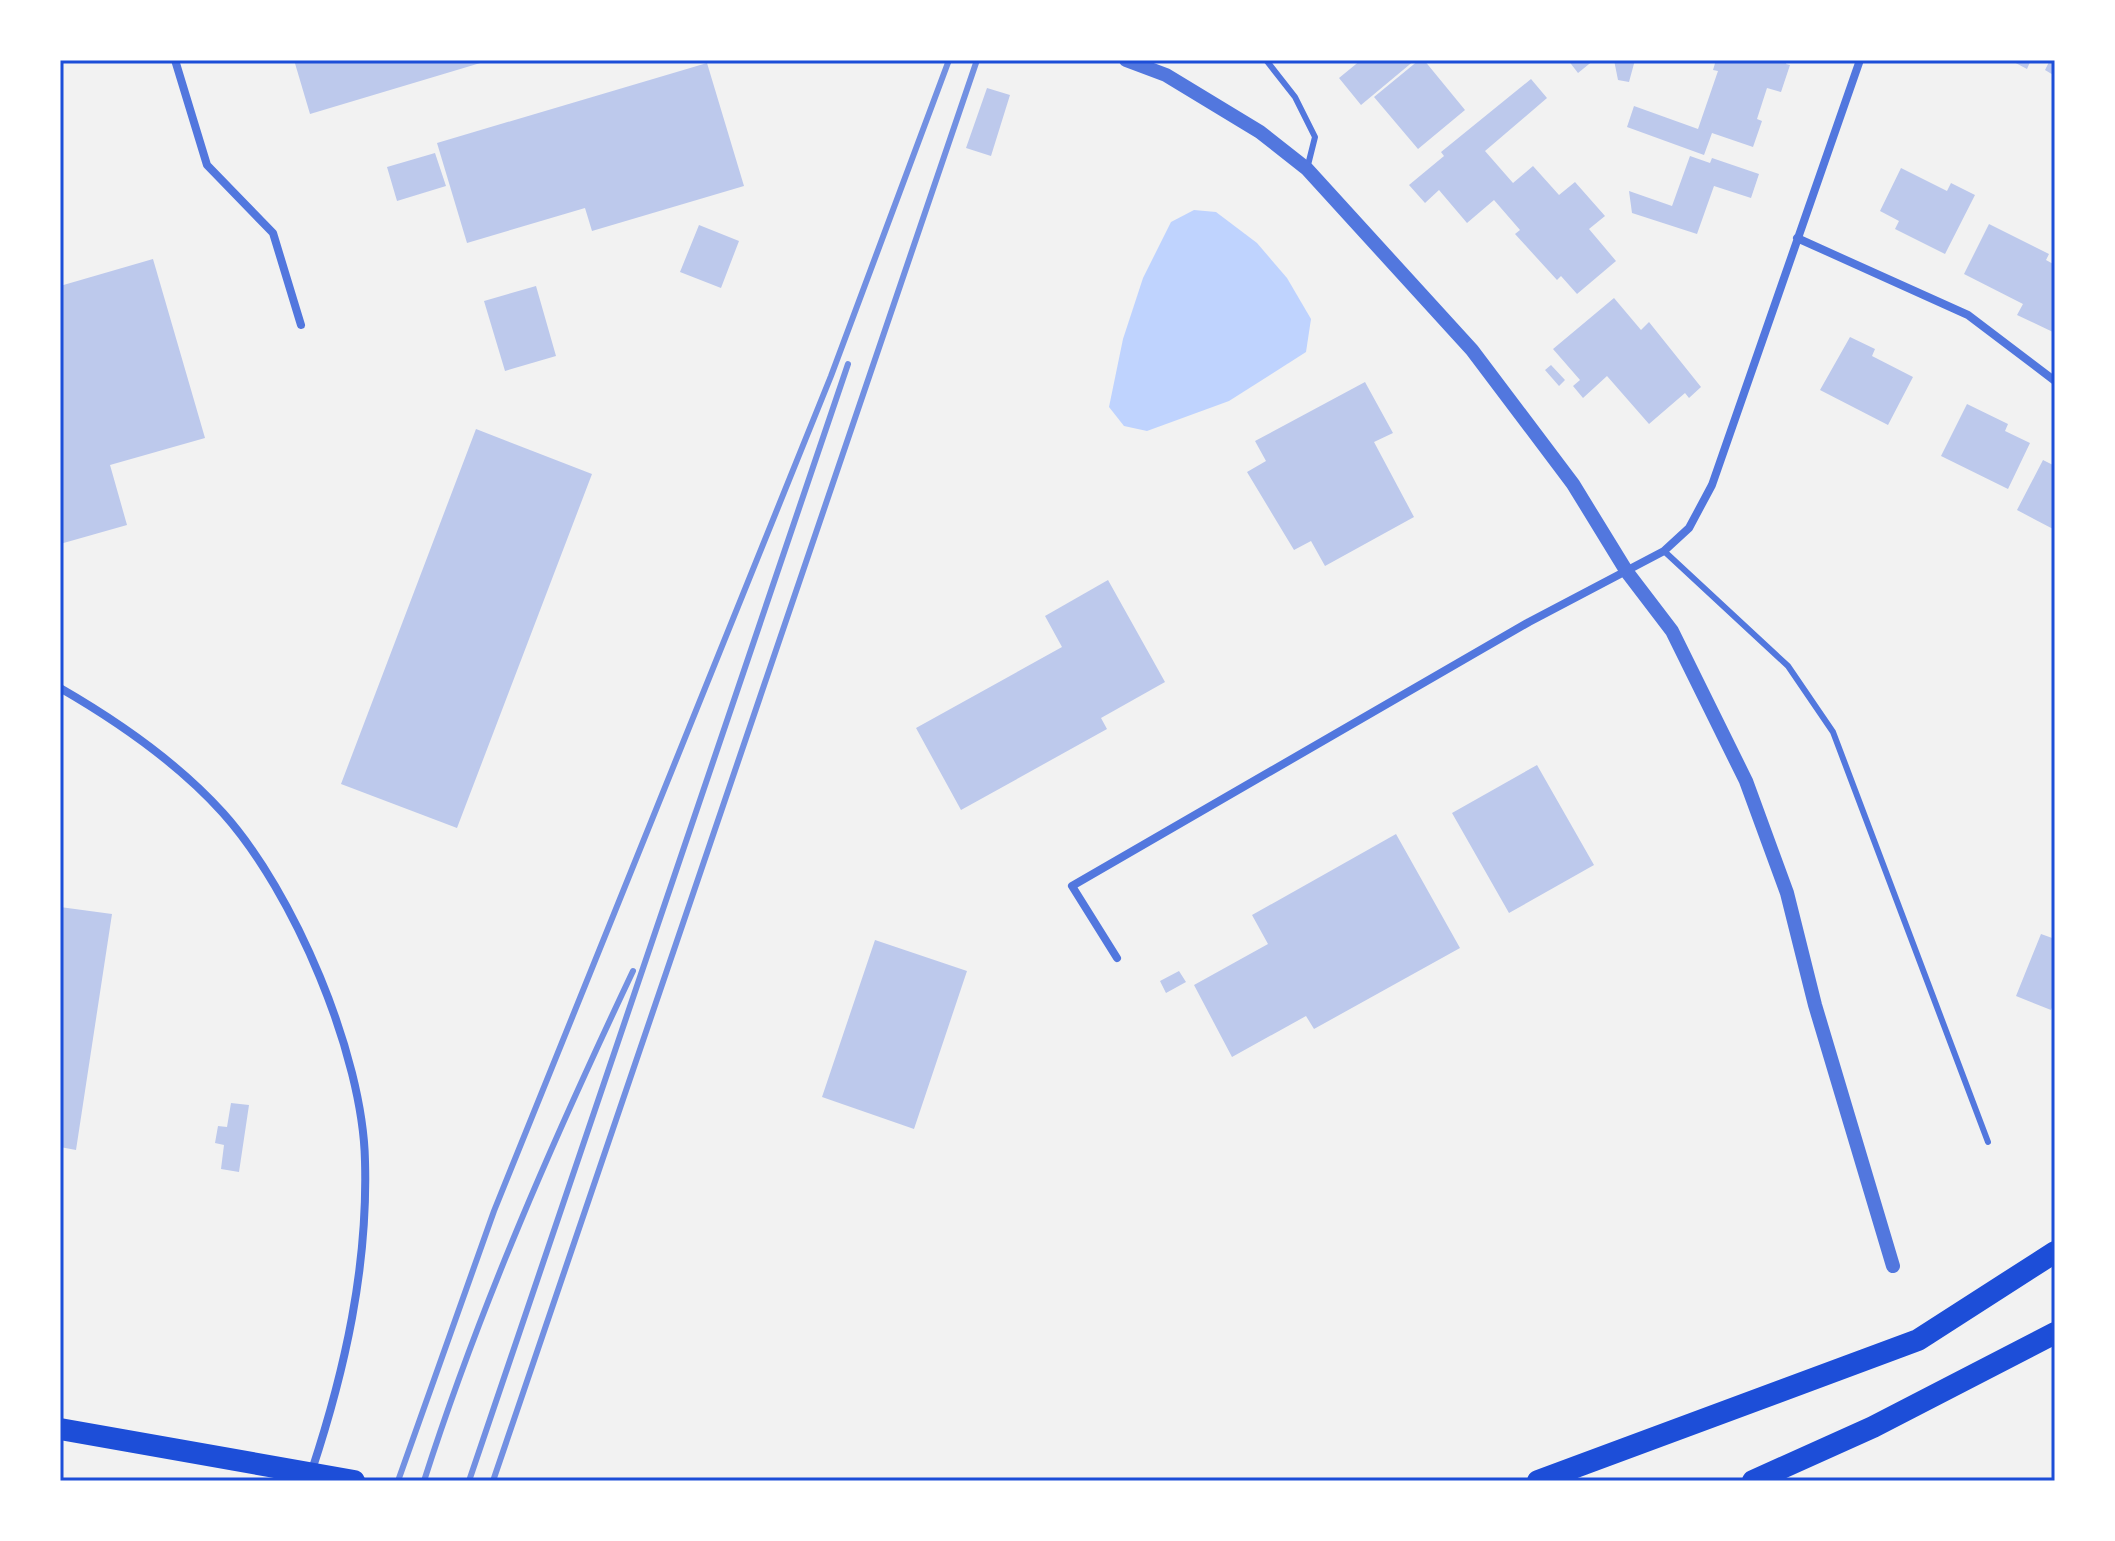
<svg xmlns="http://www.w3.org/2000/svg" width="2115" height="1541" font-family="Manrope,sans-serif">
  <rect width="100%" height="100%" fill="#f2f2f2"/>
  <!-- water -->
  <path fill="#bfd3fe" d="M 1194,210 L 1216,212 L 1257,243 L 1287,278 L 1311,319 L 1306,352 L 1229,401 L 1147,431 L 1124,426 L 1109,407 L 1123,339 L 1143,278 L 1171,222 Z"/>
  <!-- building -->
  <path fill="#bdc9ec" d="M 294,60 L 487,60 L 487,61 L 310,114 Z
    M 1361,60 L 1415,60 L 1361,105 L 1339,78 Z
    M 1419,60 L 1424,60 L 1465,110 L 1418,149 L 1374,97 Z
    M 1568,60 L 1594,60 L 1578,73 Z
    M 1614,60 L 1635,60 L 1629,82 L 1618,80 Z
    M 1716,60 L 1787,60 L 1786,64 L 1790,65 L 1781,92 L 1767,88 L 1757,119 L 1762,121 L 1753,147 L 1712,133 L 1704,155 L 1627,127 L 1634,106 L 1698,129 L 1718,71 L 1713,70 Z
    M 2010,60 L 2031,60 L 2027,69 Z
    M 2050,60 L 2055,60 L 2055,76 L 2045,70 Z
    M 707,63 L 744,186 L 592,231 L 585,208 L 467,243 L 437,143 Z
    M 1531,79 L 1547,98 L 1485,151 L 1513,183 L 1533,166 L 1559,195 L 1575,182 L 1605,216 L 1589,229 L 1616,261 L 1577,294 L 1561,276 L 1557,280 L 1515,234 L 1520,230 L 1494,200 L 1467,223 L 1439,190 L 1425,203 L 1409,185 L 1444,156 L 1441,152 Z
    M 987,88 L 1010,95 L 991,156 L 966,148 Z
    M 435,153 L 446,186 L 397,201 L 387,167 Z
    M 1690,156 L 1710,163 L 1712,158 L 1759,174 L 1751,198 L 1714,186 L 1697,234 L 1632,213 L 1629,191 L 1672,206 Z
    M 1901,168 L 1947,191 L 1951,183 L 1975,195 L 1945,254 L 1895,229 L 1899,221 L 1880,211 Z
    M 1989,224 L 2049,254 L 2046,260 L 2055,265 L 2055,333 L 2017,315 L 2023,304 L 1964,274 Z
    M 699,225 L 739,241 L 721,288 L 680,272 Z
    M 153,259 L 205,438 L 110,465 L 127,525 L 60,544 L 60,286 Z
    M 536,286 L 556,356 L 505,371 L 484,301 Z
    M 1614,298 L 1641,330 L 1649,322 L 1701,387 L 1689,398 L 1685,393 L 1649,424 L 1607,376 L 1583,398 L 1573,386 L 1580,380 L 1553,349 Z
    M 1850,337 L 1875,349 L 1872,356 L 1913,377 L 1888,425 L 1820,390 Z
    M 1551,365 L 1565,380 L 1559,386 L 1545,370 Z
    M 1365,382 L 1393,433 L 1374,442 L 1414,517 L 1325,566 L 1311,541 L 1294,550 L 1247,472 L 1266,461 L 1255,441 Z
    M 1967,404 L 2008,424 L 2005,431 L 2030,443 L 2008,489 L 1941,456 Z
    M 476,429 L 592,474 L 457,828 L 341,784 Z
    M 2043,460 L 2055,466 L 2055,530 L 2017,510 Z
    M 1108,580 L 1165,682 L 1101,718 L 1107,729 L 961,810 L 916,728 L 1062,647 L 1045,616 Z
    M 1537,765 L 1594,865 L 1509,913 L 1452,813 Z
    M 1396,834 L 1460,948 L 1314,1029 L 1306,1016 L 1232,1057 L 1194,985 L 1268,944 L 1252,915 Z
    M 60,907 L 112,914 L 76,1150 L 60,1147 Z
    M 2041,934 L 2055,939 L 2055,1000 L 2051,1010 L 2016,996 Z
    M 875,940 L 967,971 L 914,1129 L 822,1097 Z
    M 1179,971 L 1186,982 L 1166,993 L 1160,981 Z
    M 231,1103 L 249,1105 L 239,1172 L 221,1169 L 224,1145 L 215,1143 L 218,1126 L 227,1127 Z"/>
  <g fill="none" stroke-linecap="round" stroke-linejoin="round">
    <!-- service -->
    <path stroke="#5277de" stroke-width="6" d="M 1266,60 L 1295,97 L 1315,137 L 1307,169
      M 1664,551 L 1788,666 L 1833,732 L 1988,1142"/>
    <!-- minor -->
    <path stroke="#5277de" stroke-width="8" d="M 175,60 L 207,165 L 273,233 L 301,325
      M 1797,238 L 1968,315 L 2055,381
      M 60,688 C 119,722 177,762 223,813 C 294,892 363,1055 365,1161 C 368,1267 345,1370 312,1470
      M 1117,958 L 1072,886 L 1529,622 L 1664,551 L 1689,528 L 1712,485 L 1860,60"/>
    <!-- tertiary -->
    <path stroke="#5277de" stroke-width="14" d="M 1126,60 L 1166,75 L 1260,132 L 1307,169 L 1472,350 L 1573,484 L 1627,572 L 1672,631 L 1746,781 L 1787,893 L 1815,1005 L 1893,1266"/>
    <!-- trunk -->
    <path stroke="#1d4ed8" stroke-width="22" d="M 60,1429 L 354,1481
      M 1538,1481 L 1918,1340 L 2055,1252
      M 1753,1481 L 1873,1427 L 2055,1333"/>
    <!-- rail -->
    <path stroke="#7290e2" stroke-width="6" d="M 398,1481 L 494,1211 L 831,376 L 949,60
      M 424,1481 C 480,1306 554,1138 633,971
      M 469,1481 L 848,364
      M 493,1481 L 977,60"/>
  </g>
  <!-- border -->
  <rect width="2115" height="1541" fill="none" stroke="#ffffff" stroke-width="124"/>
  <rect x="62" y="62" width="1991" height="1417" fill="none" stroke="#1d4ed8" stroke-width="3"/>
</svg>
